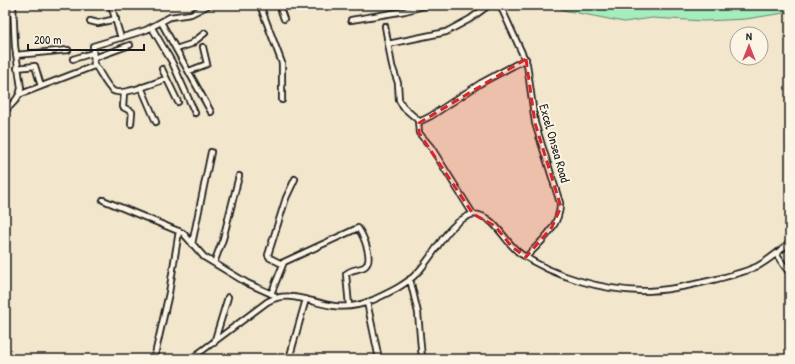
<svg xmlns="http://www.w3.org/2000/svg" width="795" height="364" font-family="'Patrick Hand',sans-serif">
  <rect width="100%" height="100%" fill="#f2e6cc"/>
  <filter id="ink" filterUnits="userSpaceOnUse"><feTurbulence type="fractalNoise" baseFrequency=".025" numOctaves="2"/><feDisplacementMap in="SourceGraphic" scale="8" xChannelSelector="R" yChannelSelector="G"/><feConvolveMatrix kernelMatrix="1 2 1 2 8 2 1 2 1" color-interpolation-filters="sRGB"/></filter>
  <g filter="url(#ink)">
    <!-- green -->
    <path fill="#a4edbc" stroke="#60846c" d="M 556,5 L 790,5 L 790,12 L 746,19 L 704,21 L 652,18 L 624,22 L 563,10 Z"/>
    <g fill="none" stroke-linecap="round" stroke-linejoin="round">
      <defs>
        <path id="minor" d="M 111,5 L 121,38
          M 260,5 L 282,63 L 282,100
          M 279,5 L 284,19
          M 500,5 L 527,64 L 535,123 L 560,203 C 561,225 540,243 526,257
          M 351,20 L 405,11 L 428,5
          M 90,21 L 98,23 L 116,19
          M 161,22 L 211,112
          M 385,26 L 392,66 L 398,83 L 399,100 L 403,107 L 418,120 L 419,133 L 431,147 L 473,214 C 496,215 505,244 521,254 C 555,277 602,290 642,291 C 665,291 687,286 709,281 C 725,277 743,273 758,266 C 770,259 780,251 790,242
          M 152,28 L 172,62 L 195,113
          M 388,44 L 446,32 L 470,19 L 489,5
          M 176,49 L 191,44 L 205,33
          M 16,55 L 68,50
          M 94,58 L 130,45
          M 73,59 L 93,53
          M 94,64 C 100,71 105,84 112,90 C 120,98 156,82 166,79
          M 17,68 L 35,66 L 41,86
          M 162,69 L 178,102
          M 189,71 L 207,64 L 203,47
          M 141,87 L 156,122
          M 124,93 L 123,107 L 132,112 L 131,124
          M 21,94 L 94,66 L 93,46 L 146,30 L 170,17 L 191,14 L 209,5
          M 5,111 C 12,104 20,98 21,88 L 15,46 L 13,5
          M 419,122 L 431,116 L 481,83 L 526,59
          M 103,200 L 183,233 L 204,257 L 247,283 L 274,295
          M 192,244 L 211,152
          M 776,254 L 790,274
          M 214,263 L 223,239 L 239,176
          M 282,264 L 270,258 L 268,255 L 286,198 L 295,179
          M 410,279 L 418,313 L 422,359
          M 271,294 L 284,262 L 358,228 C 363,235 375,261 364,267 C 358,270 351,269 346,274 L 349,306
          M 367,302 L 379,359
          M 214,343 L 228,297
          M 154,359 L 169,293 L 179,231
          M 191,359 L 267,302 C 289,289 311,303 334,306 C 348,308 361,305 373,300 C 388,293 406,285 417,273 C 436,254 446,223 473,214
          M 289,359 L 306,299"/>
      </defs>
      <!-- minor casing -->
      <use href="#minor" stroke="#1c1c1c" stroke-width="8"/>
      <!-- minor -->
      <use href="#minor" stroke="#fcf5e5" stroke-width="4.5"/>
    </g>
  </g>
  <!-- marked area -->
  <path fill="#d62828" fill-opacity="0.2" stroke="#d62828" stroke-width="3" stroke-dasharray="8 5" stroke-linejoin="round" d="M 526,59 L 535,123 L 561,207 L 552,227 L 526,257 L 512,247 L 495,226 L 473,214 L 419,133 L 419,123 Z"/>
  <g text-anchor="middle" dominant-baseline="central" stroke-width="4" stroke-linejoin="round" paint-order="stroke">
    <!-- street labels -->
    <g font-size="13" fill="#1c1c1c" stroke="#fcf5e5">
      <text transform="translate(555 143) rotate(74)">Excel Onsea Road</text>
    </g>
  </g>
  <!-- margin -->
  <rect width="795" height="364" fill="none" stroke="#fcf5e5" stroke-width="20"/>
  <rect x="10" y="10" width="775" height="344" fill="none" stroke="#1c1c1c" stroke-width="1.5" filter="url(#ink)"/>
  <!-- north arrow -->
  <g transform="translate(749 46)"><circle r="19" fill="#fcf5e5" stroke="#a29e95"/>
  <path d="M0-3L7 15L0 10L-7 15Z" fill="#d1495b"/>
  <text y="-6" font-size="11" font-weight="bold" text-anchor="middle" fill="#1c1c1c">N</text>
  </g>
  <!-- scale -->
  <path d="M28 44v6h116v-6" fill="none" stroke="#1c1c1c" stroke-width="2"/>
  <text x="34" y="44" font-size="12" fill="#1c1c1c" stroke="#fcf5e5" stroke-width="3" paint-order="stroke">200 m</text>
</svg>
